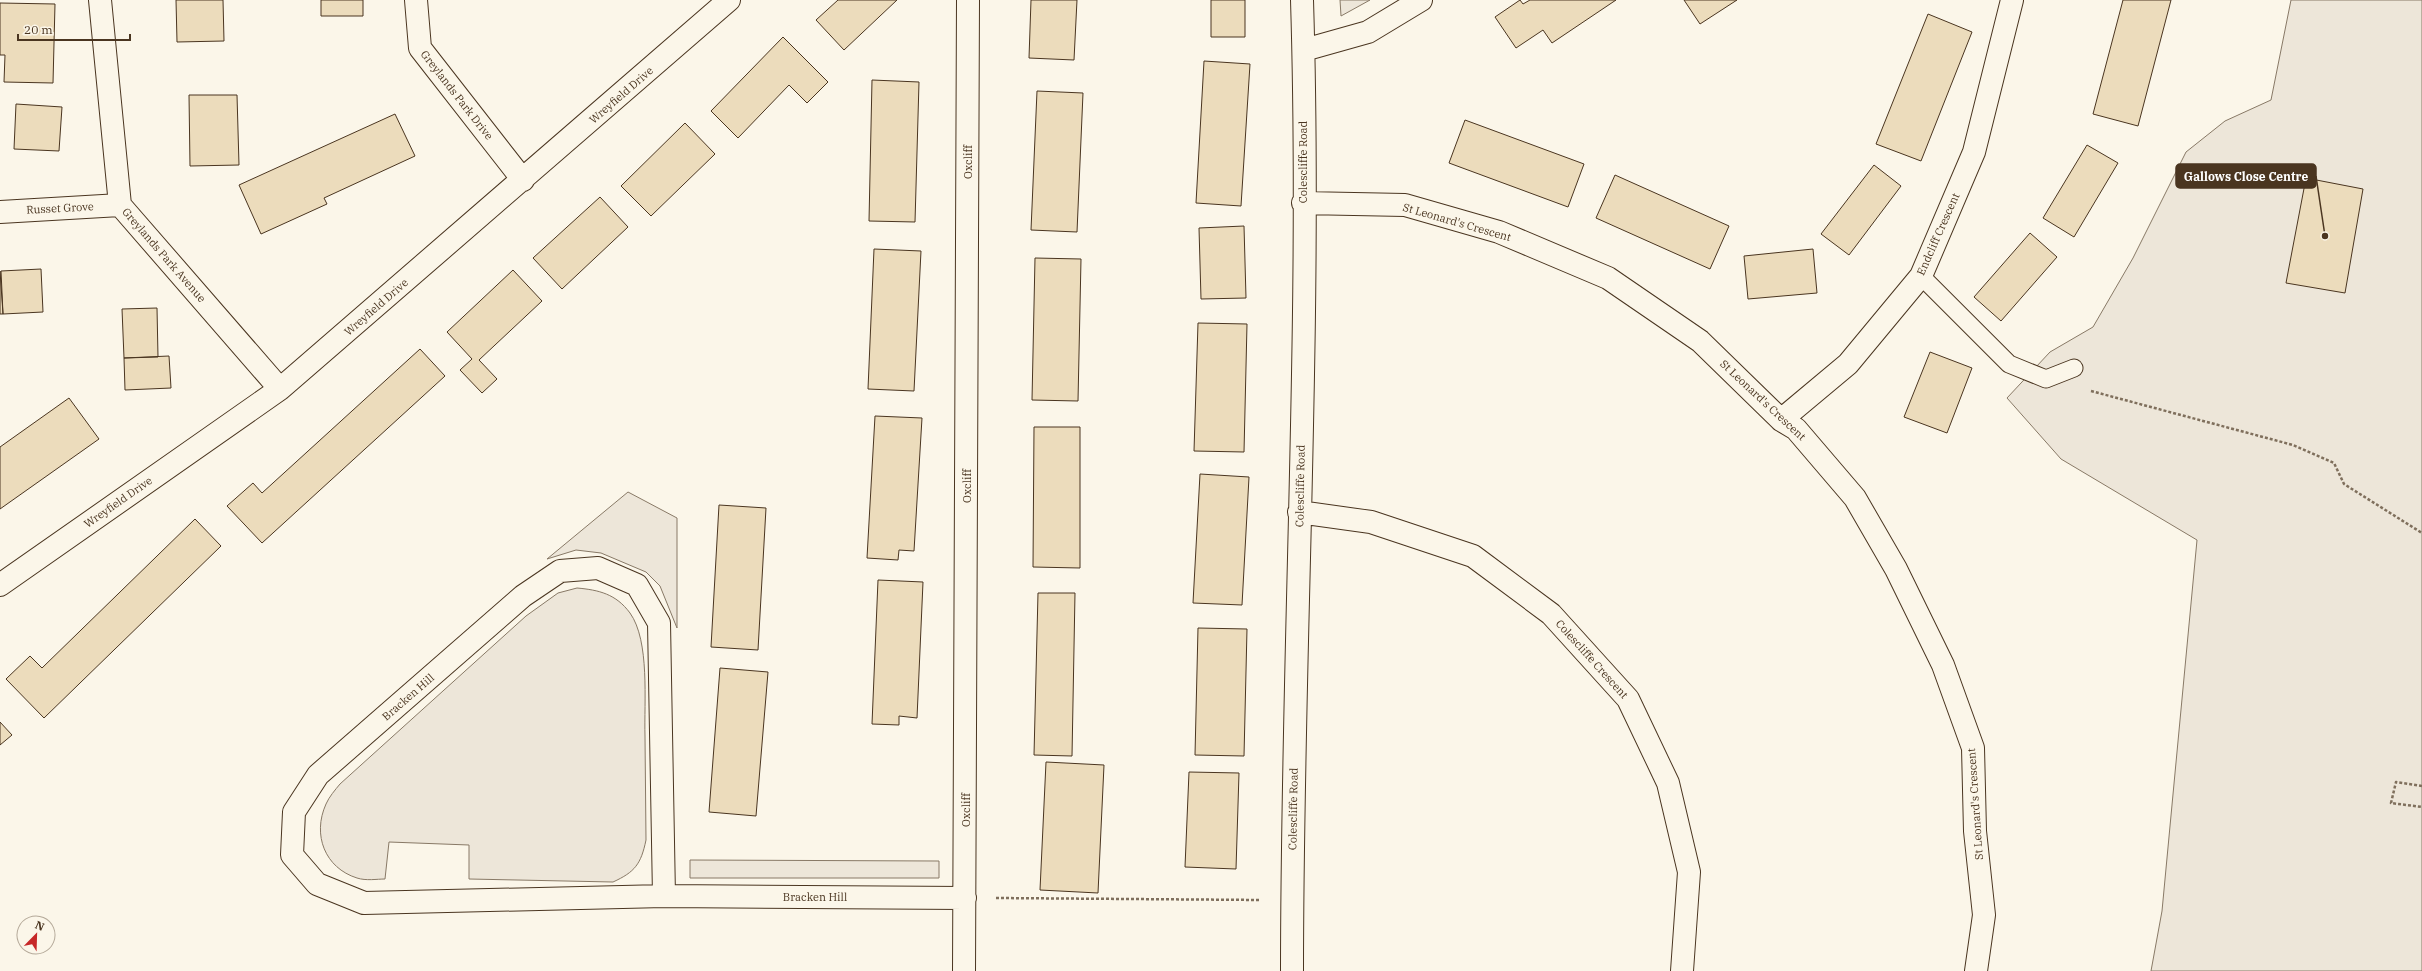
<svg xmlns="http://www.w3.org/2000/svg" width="2422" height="971" font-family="'IBM Plex Serif',serif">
  <rect width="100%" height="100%" fill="#fbf6e9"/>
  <!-- green -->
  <path fill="#ede6d9" stroke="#887966" d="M 1340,0 L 1370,0 L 1341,16 Z
    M 2291,0 L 2422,0 L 2422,971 L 2151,971 L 2162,911 L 2197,540 L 2061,459 L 2007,398 L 2050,352 L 2093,327 L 2133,258 L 2186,152 L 2225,121 L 2271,100 Z
    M 628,492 L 677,518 L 677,628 L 660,586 L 646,572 L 601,553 L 576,550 L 547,559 Z
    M 577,588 C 599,590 616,594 630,613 C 650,641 644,702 645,736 C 645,771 646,805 646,840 C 641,864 635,872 613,882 L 469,879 L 469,845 L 389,842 L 385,879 C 377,879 366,881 357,878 C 325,868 312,835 326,804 C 329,797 335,790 340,784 L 526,616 L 558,593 Z
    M 690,860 L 939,861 L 939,878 L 690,878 Z"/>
  <!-- building -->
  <path fill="#ecdcbc" stroke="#4a3520" d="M 176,0 L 223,0 L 224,41 L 177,42 Z
    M 321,0 L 363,0 L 363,16 L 321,16 Z
    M 838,0 L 897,0 L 844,50 L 816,20 Z
    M 1031,0 L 1077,0 L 1074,60 L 1029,58 Z
    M 1211,0 L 1245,0 L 1245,37 L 1211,37 Z
    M 1520,0 L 1523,4 L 1530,0 L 1616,0 L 1552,43 L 1543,30 L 1516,48 L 1495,17 Z
    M 1684,0 L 1737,0 L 1700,24 Z
    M 2123,0 L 2171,0 L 2138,126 L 2093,114 Z
    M 0,3 L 55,4 L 53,83 L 4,82 L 5,55 L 0,55 Z
    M 1928,14 L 1972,32 L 1921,161 L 1876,144 Z
    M 783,37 L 828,82 L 807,103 L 789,85 L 738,138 L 711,111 Z
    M 1204,61 L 1250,64 L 1241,206 L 1196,203 Z
    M 872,80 L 919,82 L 915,222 L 869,221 Z
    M 1037,91 L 1083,93 L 1077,232 L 1031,230 Z
    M 189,95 L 237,95 L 239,165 L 190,166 Z
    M 16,104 L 62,107 L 59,151 L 14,149 Z
    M 395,114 L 415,156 L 324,198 L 327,204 L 261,234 L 239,185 Z
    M 1465,120 L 1584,164 L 1568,207 L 1449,163 Z
    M 685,123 L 715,154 L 651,216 L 621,186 Z
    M 2087,145 L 2118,163 L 2074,237 L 2043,218 Z
    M 1874,165 L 1901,186 L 1849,255 L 1821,234 Z
    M 1615,175 L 1729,226 L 1710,269 L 1596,218 Z
    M 2306,178 L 2363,189 L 2345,293 L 2286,283 Z
    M 600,197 L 628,227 L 562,289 L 533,258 Z
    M 1244,226 L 1246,298 L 1201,299 L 1199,228 Z
    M 2030,233 L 2057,257 L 2001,321 L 1974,297 Z
    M 874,249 L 921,251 L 914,391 L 868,389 Z
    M 1813,249 L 1817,293 L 1748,299 L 1744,256 Z
    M 1035,258 L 1081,259 L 1078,401 L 1032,400 Z
    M 41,269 L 43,312 L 3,314 L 1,271 Z
    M 513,270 L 542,301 L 479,360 L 497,379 L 482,393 L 460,370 L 472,359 L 447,332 Z
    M 0,271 L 3,314 L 0,314 Z
    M 157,308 L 158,357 L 124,358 L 122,309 Z
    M 1198,323 L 1247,324 L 1244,452 L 1194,451 Z
    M 420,349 L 445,376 L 262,543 L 227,506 L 253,483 L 262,493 Z
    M 1930,352 L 1972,368 L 1947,433 L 1904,417 Z
    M 169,356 L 171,388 L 125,390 L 124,358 Z
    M 69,398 L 99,439 L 0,509 L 0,447 Z
    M 875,416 L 922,418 L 914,551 L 899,550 L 898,560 L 867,558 Z
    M 1034,427 L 1080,427 L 1080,568 L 1033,567 Z
    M 1200,474 L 1249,477 L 1242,605 L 1193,603 Z
    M 719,505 L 766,508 L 758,650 L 711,647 Z
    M 195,519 L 221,546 L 44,718 L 6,679 L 30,656 L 42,668 Z
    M 878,580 L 923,582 L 917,718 L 899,716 L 899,725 L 872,724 Z
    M 1038,593 L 1075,593 L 1072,756 L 1034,755 Z
    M 1198,628 L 1247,629 L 1244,756 L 1195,755 Z
    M 720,668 L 768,672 L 756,816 L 709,812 Z
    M 0,722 L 12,735 L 0,745 Z
    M 1046,762 L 1104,765 L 1098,893 L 1040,890 Z
    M 1189,772 L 1239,773 L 1236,869 L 1185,867 Z"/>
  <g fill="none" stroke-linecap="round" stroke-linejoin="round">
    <defs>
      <path id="service" d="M 1921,276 L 2009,364 L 2046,379 L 2074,368"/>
      <path id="minor" d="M 100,0 L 120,205 L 280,389
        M 416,0 L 420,48 L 523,180
        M 1304,50 L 1368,32 L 1421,0
        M 1303,203 L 1405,205 L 1499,232 L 1608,278 L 1700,341 L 1781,420 L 1796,429 L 1855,498 L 1896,569 L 1943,665 L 1973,748 L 1975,831 L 1984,915 L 1976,971
        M 0,212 L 120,205
        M 1781,420 L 1848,364 L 1921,276 L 1974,152 L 2012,0
        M 1299,512 L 1371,522 L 1473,556 L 1551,614 L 1628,699 L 1668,783 L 1689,872 L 1682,971
        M 0,585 L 280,389 L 729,0
        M 664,896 L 659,623 L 637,585 L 598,568 L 560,571 L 523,596 L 318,775 L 294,812 L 292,855 L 317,884 L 364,903 L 664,896 L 965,898
        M 964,971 L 968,0
        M 1292,971 C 1292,647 1312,324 1302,0"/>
    </defs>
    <!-- service casing -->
    <use href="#service" stroke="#4a3520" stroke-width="19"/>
    <!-- minor casing -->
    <use href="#minor" stroke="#4a3520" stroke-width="24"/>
    <!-- path -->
    <path stroke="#7f6f5c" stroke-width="2.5" stroke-dasharray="3 2" stroke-linecap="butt" d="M 2091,391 L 2293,445 L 2334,463 L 2344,484 L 2422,533
      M 2422,786 L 2396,782 L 2391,803 L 2422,807
      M 996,898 L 1261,900"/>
    <!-- service -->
    <use href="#service" stroke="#fbf6e9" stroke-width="17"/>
    <!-- minor -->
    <use href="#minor" stroke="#fbf6e9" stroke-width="22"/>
  </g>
  <g text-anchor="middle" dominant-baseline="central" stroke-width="3" stroke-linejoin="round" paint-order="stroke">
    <!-- street labels -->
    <g font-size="11" fill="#4a3520" stroke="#fbf6e9">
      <text transform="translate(457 95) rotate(52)">Greylands Park Drive</text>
      <text transform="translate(621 95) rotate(-41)">Wreyfield Drive</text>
      <text transform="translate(968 162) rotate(-90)">Oxcliff</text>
      <text transform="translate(1303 162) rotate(-90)">Colescliffe Road</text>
      <text transform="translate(60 208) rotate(-3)">Russet Grove</text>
      <text transform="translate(1457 222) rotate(16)">St Leonard's Crescent</text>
      <text transform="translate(1938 234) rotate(-66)">Endcliff Crescent</text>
      <text transform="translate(164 255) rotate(49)">Greylands Park Avenue</text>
      <text transform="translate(376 307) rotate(-41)">Wreyfield Drive</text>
      <text transform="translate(1763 400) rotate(43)">St Leonard's Crescent</text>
      <text transform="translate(967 486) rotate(-90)">Oxcliff</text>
      <text transform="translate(1300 486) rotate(-89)">Colescliffe Road</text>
      <text transform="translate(118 502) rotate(-35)">Wreyfield Drive</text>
      <text transform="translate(1592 659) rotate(48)">Colescliffe Crescent</text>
      <text transform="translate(408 697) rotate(-41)">Bracken Hill</text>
      <text transform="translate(1975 804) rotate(-94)">St Leonard's Crescent</text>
      <text transform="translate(1293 809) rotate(-89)">Colescliffe Road</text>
      <text transform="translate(966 810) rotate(-90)">Oxcliff</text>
      <text x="815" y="897">Bracken Hill</text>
    </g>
  </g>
  <!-- callouts -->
  <path fill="none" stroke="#4a3520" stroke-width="1.5" d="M2325 236L2316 176"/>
  <circle fill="#4a3520" stroke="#fbf6e9" stroke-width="1.5" cx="2325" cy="236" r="4"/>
  <rect fill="#4a3520" stroke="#4a3520" stroke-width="1.5" x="2176" y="164" width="140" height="24" rx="4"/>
  <g font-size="12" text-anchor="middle" font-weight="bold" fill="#fff">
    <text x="2246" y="181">Gallows Close Centre</text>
  </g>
  <!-- north arrow -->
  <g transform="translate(36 935) rotate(23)"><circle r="19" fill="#fbf6e9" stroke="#b4a999"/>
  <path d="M0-3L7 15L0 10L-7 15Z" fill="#c62828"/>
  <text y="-6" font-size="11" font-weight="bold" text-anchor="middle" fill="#4a3520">N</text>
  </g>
  <!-- scale -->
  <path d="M18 34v6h112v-6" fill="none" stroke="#4a3520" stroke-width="2"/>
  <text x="24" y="34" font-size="12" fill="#4a3520" stroke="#fbf6e9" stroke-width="3" paint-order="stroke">20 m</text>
</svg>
